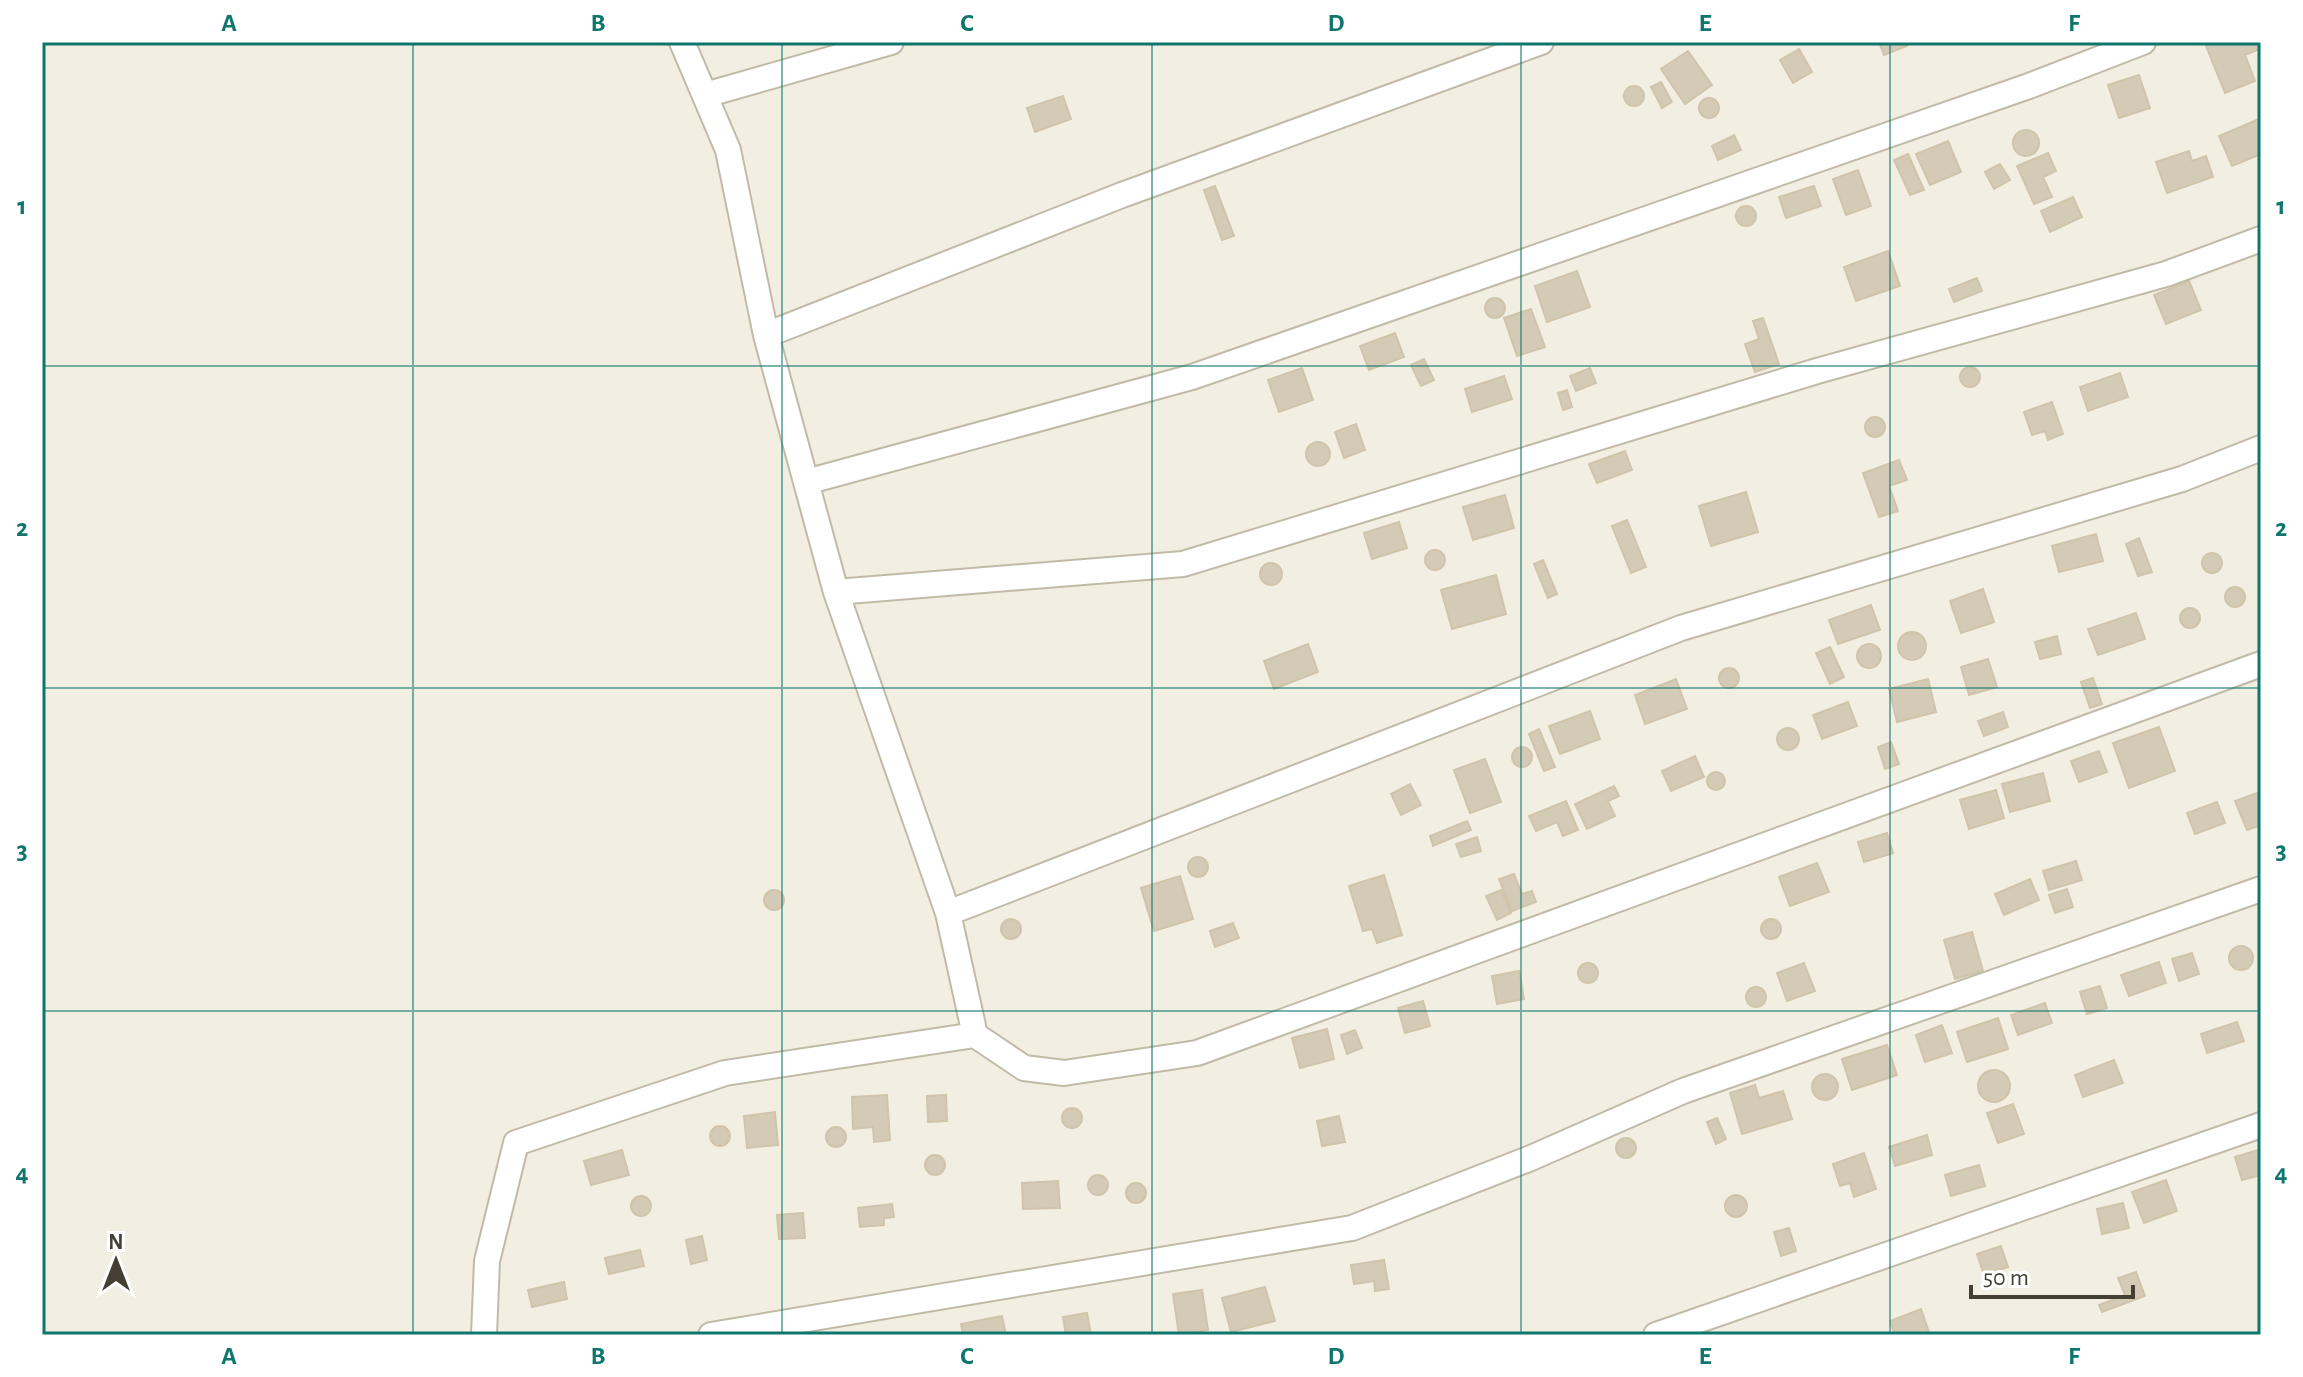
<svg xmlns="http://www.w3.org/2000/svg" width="2303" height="1377" font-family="'Alegreya Sans',sans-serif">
  <rect width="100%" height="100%" fill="#f2efe2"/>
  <!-- building -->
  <path fill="#d4cbb7" stroke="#d0c4aa" stroke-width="2" d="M 1879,42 L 1906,42 L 1907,46 L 1884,55 Z
    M 2215,42 L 2257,42 L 2260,49 L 2245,55 L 2255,81 L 2225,93 L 2206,46 Z
    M 1799,49 L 1812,72 L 1793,83 L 1780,60 Z
    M 1688,51 L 1712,85 L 1685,104 L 1661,69 Z
    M 2139,75 L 2150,108 L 2119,118 L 2108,85 Z
    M 1661,82 L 1672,102 L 1662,108 L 1651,87 Z
    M1624 96a10 10 0 1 1 20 0a10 10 0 1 1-20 0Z
    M 1063,96 L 1071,119 L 1035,132 L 1027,108 Z
    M1699 108a10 10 0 1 1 20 0a10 10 0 1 1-20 0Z
    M 2259,119 L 2261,154 L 2232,166 L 2219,136 Z
    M2013 143a13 13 0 1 1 26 0a13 13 0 1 1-26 0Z
    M 1734,135 L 1741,150 L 1718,160 L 1712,146 Z
    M 1948,141 L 1961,172 L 1930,185 L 1916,154 Z
    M 2189,151 L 2192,161 L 2206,156 L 2213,177 L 2167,193 L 2156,162 Z
    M 2048,153 L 2056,171 L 2043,177 L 2052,197 L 2034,204 L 2017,166 Z
    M 1908,154 L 1924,190 L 1910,195 L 1894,160 Z
    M 2000,164 L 2010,180 L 1994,189 L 1985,172 Z
    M 1858,170 L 1871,206 L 1846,215 L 1833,179 Z
    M 1215,186 L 1234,236 L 1222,240 L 1204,190 Z
    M 1814,186 L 1821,206 L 1786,218 L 1779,197 Z
    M 2073,197 L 2082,217 L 2050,232 L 2041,211 Z
    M1736 216a10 10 0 1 1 20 0a10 10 0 1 1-20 0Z
    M 1888,251 L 1900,286 L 1856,301 L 1844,267 Z
    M 1577,271 L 1590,307 L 1547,322 L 1535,286 Z
    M 1977,278 L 1982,291 L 1954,302 L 1949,289 Z
    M 2189,281 L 2201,310 L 2166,324 L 2154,295 Z
    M1485 308a10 10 0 1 1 20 0a10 10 0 1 1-20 0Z
    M 1531,309 L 1545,347 L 1517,356 L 1504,318 Z
    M 1763,318 L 1779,364 L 1755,372 L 1745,344 L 1759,339 L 1753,321 Z
    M 1395,333 L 1404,357 L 1369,370 L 1360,346 Z
    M 1424,359 L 1434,380 L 1421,386 L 1411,365 Z
    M1960 377a10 10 0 1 1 20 0a10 10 0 1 1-20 0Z
    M 1302,368 L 1313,400 L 1279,412 L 1268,380 Z
    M 1590,368 L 1596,383 L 1576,391 L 1570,376 Z
    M 2120,373 L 2128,397 L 2088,411 L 2080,387 Z
    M 1504,376 L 1512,399 L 1472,412 L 1465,389 Z
    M 1567,390 L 1572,407 L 1563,410 L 1558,393 Z
    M 2052,402 L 2063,434 L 2048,440 L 2045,431 L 2032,435 L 2024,412 Z
    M1865 427a10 10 0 1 1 20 0a10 10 0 1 1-20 0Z
    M 1356,424 L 1365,450 L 1344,458 L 1335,432 Z
    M1306 454a12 12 0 1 1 24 0a12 12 0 1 1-24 0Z
    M 1625,451 L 1632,470 L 1597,483 L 1589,464 Z
    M 1899,460 L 1907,480 L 1889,486 L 1898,511 L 1879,517 L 1863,473 Z
    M 1746,492 L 1758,532 L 1711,546 L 1699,506 Z
    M 1505,495 L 1514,528 L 1473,540 L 1463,507 Z
    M 1627,520 L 1646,567 L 1631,573 L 1612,526 Z
    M 1399,522 L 1407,548 L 1372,559 L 1364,533 Z
    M 2096,534 L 2103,561 L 2059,572 L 2052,546 Z
    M 2139,538 L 2152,572 L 2138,576 L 2126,544 Z
    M1425 560a10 10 0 1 1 20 0a10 10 0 1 1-20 0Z
    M2202 563a10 10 0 1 1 20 0a10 10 0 1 1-20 0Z
    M 1543,560 L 1557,594 L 1548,598 L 1534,564 Z
    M1260 574a11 11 0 1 1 22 0a11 11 0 1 1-22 0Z
    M 1496,575 L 1506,614 L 1452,629 L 1441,590 Z
    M2225 597a10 10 0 1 1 20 0a10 10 0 1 1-20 0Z
    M 1983,589 L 1994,622 L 1961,633 L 1950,601 Z
    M 1871,605 L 1880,630 L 1838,644 L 1829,620 Z
    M2180 618a10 10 0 1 1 20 0a10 10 0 1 1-20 0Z
    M 2136,613 L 2145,639 L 2098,655 L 2088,629 Z
    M1898 646a14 14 0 1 1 28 0a14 14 0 1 1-28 0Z
    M 2057,636 L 2061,654 L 2040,659 L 2035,642 Z
    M1857 656a12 12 0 1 1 24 0a12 12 0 1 1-24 0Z
    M 1308,644 L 1318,672 L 1274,689 L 1264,661 Z
    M 1830,647 L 1844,677 L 1830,684 L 1816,653 Z
    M 1988,659 L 1997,687 L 1969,695 L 1961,667 Z
    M1719 678a10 10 0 1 1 20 0a10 10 0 1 1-20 0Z
    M 2093,678 L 2102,704 L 2090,708 L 2081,682 Z
    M 1676,679 L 1687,709 L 1645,724 L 1635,695 Z
    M 1928,679 L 1936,712 L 1897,722 L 1889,689 Z
    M 1848,702 L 1857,726 L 1822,739 L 1813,715 Z
    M 1590,711 L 1600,739 L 1560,754 L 1549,726 Z
    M 2003,712 L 2008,727 L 1984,736 L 1978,721 Z
    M 2159,727 L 2175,771 L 2129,788 L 2113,743 Z
    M1777 739a11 11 0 1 1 22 0a11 11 0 1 1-22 0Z
    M 1539,729 L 1555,767 L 1544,771 L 1529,734 Z
    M 1891,742 L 1899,764 L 1885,769 L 1878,747 Z
    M1512 757a10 10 0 1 1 20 0a10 10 0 1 1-20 0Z
    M 2099,751 L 2107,772 L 2079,782 L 2071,761 Z
    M 1695,756 L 1704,777 L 1671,791 L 1662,771 Z
    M 1485,759 L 1501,802 L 1470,813 L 1454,770 Z
    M1707 781a9 9 0 1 1 18 0a9 9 0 1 1-18 0Z
    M 2043,773 L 2050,801 L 2010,812 L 2002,784 Z
    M 1410,784 L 1421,805 L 1401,815 L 1391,794 Z
    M 1614,786 L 1619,796 L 1608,801 L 1615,816 L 1587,829 L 1575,804 Z
    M 1996,790 L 2004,818 L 1969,829 L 1960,800 Z
    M 2257,793 L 2261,804 L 2261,825 L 2247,830 L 2235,801 Z
    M 1566,801 L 1578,830 L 1563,836 L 1557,822 L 1536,831 L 1529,816 Z
    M 2217,802 L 2225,823 L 2195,834 L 2187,813 Z
    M 1467,821 L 1471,830 L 1433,846 L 1430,836 Z
    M 1887,833 L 1893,853 L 1864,862 L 1858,842 Z
    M 1477,837 L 1481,851 L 1461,857 L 1456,844 Z
    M1188 867a10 10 0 1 1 20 0a10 10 0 1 1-20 0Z
    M 2076,861 L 2082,880 L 2049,890 L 2043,871 Z
    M 1817,863 L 1829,892 L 1790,906 L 1779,877 Z
    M 1514,874 L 1522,894 L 1532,891 L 1536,902 L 1512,911 L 1499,879 Z
    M 1384,875 L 1402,935 L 1377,943 L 1372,929 L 1363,931 L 1349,886 Z
    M 1180,876 L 1193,919 L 1154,931 L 1141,888 Z
    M 2030,879 L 2039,900 L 2004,915 L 1995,894 Z
    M 2067,889 L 2073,907 L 2055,913 L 2049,895 Z
    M764 900a10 10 0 1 1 20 0a10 10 0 1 1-20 0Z
    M 1501,890 L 1511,913 L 1497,920 L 1486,896 Z
    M1761 929a10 10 0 1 1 20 0a10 10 0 1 1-20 0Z
    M1001 929a10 10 0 1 1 20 0a10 10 0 1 1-20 0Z
    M 1233,923 L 1239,938 L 1215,947 L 1210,931 Z
    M 1972,932 L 1983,971 L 1955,979 L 1944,940 Z
    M2229 958a12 12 0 1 1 24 0a12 12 0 1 1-24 0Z
    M 2192,953 L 2199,974 L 2179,981 L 2172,959 Z
    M 2159,962 L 2166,983 L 2129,996 L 2121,975 Z
    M1578 973a10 10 0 1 1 20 0a10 10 0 1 1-20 0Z
    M 1804,963 L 1815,991 L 1787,1001 L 1777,973 Z
    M 1519,971 L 1524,999 L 1497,1004 L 1492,976 Z
    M 2100,986 L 2107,1008 L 2087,1014 L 2080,992 Z
    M1746 997a10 10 0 1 1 20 0a10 10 0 1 1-20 0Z
    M 1423,1001 L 1430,1026 L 1405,1033 L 1398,1008 Z
    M 2045,1003 L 2052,1023 L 2018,1035 L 2011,1015 Z
    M 1998,1018 L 2008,1049 L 1967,1062 L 1957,1032 Z
    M 2237,1022 L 2244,1041 L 2207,1053 L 2201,1034 Z
    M 1942,1025 L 1952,1053 L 1925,1062 L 1916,1035 Z
    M 1327,1029 L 1334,1059 L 1300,1068 L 1292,1038 Z
    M 1355,1030 L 1362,1048 L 1347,1054 L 1341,1035 Z
    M 1887,1045 L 1897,1075 L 1852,1090 L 1842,1059 Z
    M 2114,1060 L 2123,1083 L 2083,1097 L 2075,1075 Z
    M1978 1086a16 16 0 1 1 32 0a16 16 0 1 1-32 0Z
    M1812 1087a13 13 0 1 1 26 0a13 13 0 1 1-26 0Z
    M 1755,1085 L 1759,1098 L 1783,1091 L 1792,1119 L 1742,1134 L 1730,1093 Z
    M 887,1095 L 890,1140 L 874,1142 L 873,1127 L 853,1129 L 852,1097 Z
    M 946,1095 L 947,1121 L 928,1122 L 927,1096 Z
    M 2013,1104 L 2024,1134 L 1998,1143 L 1987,1113 Z
    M1062 1118a10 10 0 1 1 20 0a10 10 0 1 1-20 0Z
    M 775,1112 L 778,1145 L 747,1148 L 744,1116 Z
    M 1339,1116 L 1345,1142 L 1322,1146 L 1317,1121 Z
    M 1717,1118 L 1726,1139 L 1716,1144 L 1707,1122 Z
    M710 1136a10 10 0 1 1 20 0a10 10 0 1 1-20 0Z
    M826 1137a10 10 0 1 1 20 0a10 10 0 1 1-20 0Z
    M 1927,1135 L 1932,1155 L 1895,1166 L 1889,1147 Z
    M1616 1148a10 10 0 1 1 20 0a10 10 0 1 1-20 0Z
    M 622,1150 L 629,1175 L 591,1185 L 584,1161 Z
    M 2258,1150 L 2261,1175 L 2242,1180 L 2235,1157 Z
    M 1864,1153 L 1876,1189 L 1854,1197 L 1850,1183 L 1840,1186 L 1833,1164 Z
    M925 1165a10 10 0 1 1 20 0a10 10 0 1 1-20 0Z
    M 1979,1165 L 1985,1186 L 1951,1196 L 1945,1175 Z
    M1088 1185a10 10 0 1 1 20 0a10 10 0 1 1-20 0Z
    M 2166,1180 L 2177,1211 L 2144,1223 L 2132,1192 Z
    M 1058,1181 L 1060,1208 L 1023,1209 L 1022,1183 Z
    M1126 1193a10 10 0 1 1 20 0a10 10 0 1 1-20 0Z
    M1725 1206a11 11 0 1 1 22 0a11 11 0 1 1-22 0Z
    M631 1206a10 10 0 1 1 20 0a10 10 0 1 1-20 0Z
    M 2123,1203 L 2129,1228 L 2102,1234 L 2097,1209 Z
    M 892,1204 L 894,1217 L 884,1218 L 884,1225 L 860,1227 L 858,1208 Z
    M 803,1213 L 805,1238 L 779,1239 L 777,1215 Z
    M 1789,1228 L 1796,1251 L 1781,1256 L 1774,1232 Z
    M 702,1236 L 707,1260 L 691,1264 L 686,1240 Z
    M 2001,1246 L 2008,1267 L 1984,1275 L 1977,1254 Z
    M 640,1250 L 644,1266 L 609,1274 L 605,1258 Z
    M 1384,1260 L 1389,1289 L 1375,1291 L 1374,1281 L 1354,1284 L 1351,1265 Z
    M 2136,1272 L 2145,1296 L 2102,1312 L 2099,1305 L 2125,1295 L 2118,1278 Z
    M 564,1282 L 567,1299 L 532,1307 L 528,1290 Z
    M 1265,1287 L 1275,1321 L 1231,1332 L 1222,1298 Z
    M 1202,1290 L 1208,1330 L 1179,1335 L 1173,1294 Z
    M 1921,1309 L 1930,1335 L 1895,1335 L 1890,1321 Z
    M 1087,1313 L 1091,1335 L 1066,1335 L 1063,1317 Z
    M 1002,1316 L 1006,1335 L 963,1335 L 961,1324 Z"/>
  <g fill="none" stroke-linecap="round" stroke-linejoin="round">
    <defs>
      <path id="minor" d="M 705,95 L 891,42
        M 766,335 L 1122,195 L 1541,42
        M 806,482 L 1192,377 L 2029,86 L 2143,42
        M 836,592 L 1183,564 L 1817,371 L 2166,274 L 2261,239
        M 948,913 L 1681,628 L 2182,479 L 2261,448
        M 975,1035 L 1024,1068 L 1064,1073 L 1197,1053 L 2261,664
        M 484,1335 L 487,1261 L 516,1143 L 725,1073 L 975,1035 L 948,913 L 836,592 L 766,335 L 728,150 L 682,42
        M 711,1335 L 1352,1228 L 1531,1158 L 1683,1091 L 2261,889
        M 1656,1335 L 2261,1125"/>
    </defs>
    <!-- minor casing -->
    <use href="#minor" stroke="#c1baa7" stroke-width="28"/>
    <!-- minor -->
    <use href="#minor" stroke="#fff" stroke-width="24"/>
  </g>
  <!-- grid -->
  <path fill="none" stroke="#0f766e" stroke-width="2" stroke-opacity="0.55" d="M 413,42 L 413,1335M 782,42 L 782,1335M 1152,42 L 1152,1335M 1521,42 L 1521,1335M 1890,42 L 1890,1335M 42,366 L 2261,366M 42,688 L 2261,688M 42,1011 L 2261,1011"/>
  <!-- border -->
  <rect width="2303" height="1377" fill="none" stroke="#ffffff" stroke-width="88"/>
  <!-- north arrow -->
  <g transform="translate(116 1261)" stroke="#ffffff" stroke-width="6" paint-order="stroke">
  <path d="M0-6L14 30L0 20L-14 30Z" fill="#443f32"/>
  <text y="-12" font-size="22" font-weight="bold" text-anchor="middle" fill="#443f32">N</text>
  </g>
  <!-- scale -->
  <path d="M1971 1285v12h162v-12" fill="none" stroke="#443f32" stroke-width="4"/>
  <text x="1983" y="1285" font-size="24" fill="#443f32" stroke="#ffffff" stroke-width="6" paint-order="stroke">50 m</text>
  <rect x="44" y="44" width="2215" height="1289" fill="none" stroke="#0f766e" stroke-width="3"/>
  <g font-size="26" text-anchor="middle" font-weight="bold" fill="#0f766e">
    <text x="229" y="31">A</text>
    <text x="598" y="31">B</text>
    <text x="967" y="31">C</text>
    <text x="1336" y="31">D</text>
    <text x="1705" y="31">E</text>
    <text x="2074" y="31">F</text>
    <text x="22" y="214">1</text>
    <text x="2281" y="214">1</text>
    <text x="22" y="536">2</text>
    <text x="2281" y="536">2</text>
    <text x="22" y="859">3</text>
    <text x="2281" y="859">3</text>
    <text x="22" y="1181">4</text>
    <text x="2281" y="1181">4</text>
    <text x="229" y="1364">A</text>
    <text x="598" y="1364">B</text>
    <text x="967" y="1364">C</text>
    <text x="1336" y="1364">D</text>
    <text x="1705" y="1364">E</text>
    <text x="2074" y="1364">F</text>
  </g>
</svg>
